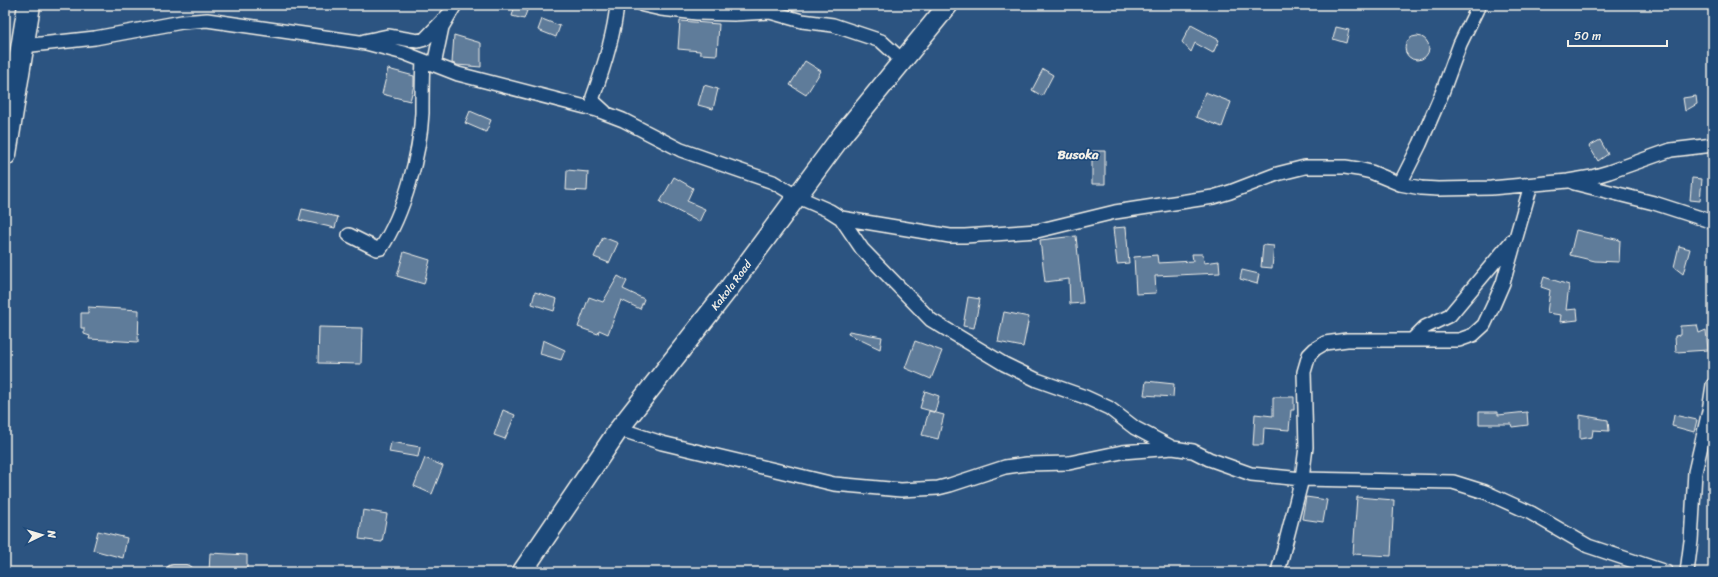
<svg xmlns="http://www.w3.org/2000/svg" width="1718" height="577" font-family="Sriracha,sans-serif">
  <rect width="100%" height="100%" fill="#2c5481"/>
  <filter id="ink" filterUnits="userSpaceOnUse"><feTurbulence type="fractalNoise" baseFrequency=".025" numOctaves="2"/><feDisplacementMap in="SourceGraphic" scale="8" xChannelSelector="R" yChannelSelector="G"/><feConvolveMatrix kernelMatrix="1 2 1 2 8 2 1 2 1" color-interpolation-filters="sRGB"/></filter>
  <g filter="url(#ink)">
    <!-- building -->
    <path fill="#5e7b9a" stroke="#f4f1e8" d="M 515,5 L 529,5 L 524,19 L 512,16 Z
      M 542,19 L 560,26 L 556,37 L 538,30 Z
      M 680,21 L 719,24 L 717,55 L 700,54 L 700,51 L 678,49 Z
      M 1191,25 L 1219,40 L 1213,53 L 1195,43 L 1191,52 L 1182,42 Z
      M 1336,27 L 1349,30 L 1346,43 L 1333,39 Z
      M 454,35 L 481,43 L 481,67 L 457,65 L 452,63 Z
      M1405 48a12 12 0 1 1 24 0a12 12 0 1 1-24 0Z
      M 805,61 L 821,71 L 806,95 L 790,85 Z
      M 388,69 L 414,76 L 414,85 L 410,101 L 382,94 Z
      M 1043,69 L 1053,75 L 1042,96 L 1032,90 Z
      M 704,85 L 718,89 L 713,109 L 698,105 Z
      M 1205,92 L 1231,102 L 1222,127 L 1196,117 Z
      M 1696,96 L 1697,104 L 1685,111 L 1683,98 Z
      M 470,111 L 491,120 L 486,132 L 465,123 Z
      M 1600,140 L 1608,154 L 1598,161 L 1589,146 Z
      M 1092,151 L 1105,151 L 1105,184 L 1092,184 Z
      M 567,170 L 588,172 L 587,191 L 566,190 Z
      M 674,177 L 693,188 L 687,201 L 705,209 L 699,222 L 660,202 Z
      M 1692,178 L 1702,179 L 1700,201 L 1690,200 Z
      M 302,209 L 338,217 L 335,228 L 299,220 Z
      M 1126,227 L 1129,263 L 1117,264 L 1113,228 Z
      M 1576,230 L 1620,240 L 1619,262 L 1595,261 L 1570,255 Z
      M 1076,236 L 1083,303 L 1070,304 L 1069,279 L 1045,282 L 1040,240 Z
      M 603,237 L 618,243 L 609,263 L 594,257 Z
      M 1263,245 L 1274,246 L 1272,268 L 1261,267 Z
      M 1679,246 L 1690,249 L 1683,274 L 1674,267 Z
      M 404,252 L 430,260 L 424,284 L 397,276 Z
      M 1192,254 L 1203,254 L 1204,263 L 1219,261 L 1220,273 L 1155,276 L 1156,293 L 1136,294 L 1134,257 L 1157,255 L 1158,263 L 1193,261 Z
      M 1242,270 L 1259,274 L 1257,284 L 1240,279 Z
      M 618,276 L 627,281 L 623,289 L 644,299 L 640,309 L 621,300 L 608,334 L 599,330 L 598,334 L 578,327 L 589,297 L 603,302 Z
      M 1544,277 L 1569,285 L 1566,310 L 1577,309 L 1578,320 L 1560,322 L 1561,315 L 1547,313 L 1550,290 L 1541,287 Z
      M 535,292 L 557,299 L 554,311 L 532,304 Z
      M 968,297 L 980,299 L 974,328 L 963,326 Z
      M 88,307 L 139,310 L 138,342 L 89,339 L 90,336 L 84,334 L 84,328 L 81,328 L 81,313 L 88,313 Z
      M 1004,312 L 1029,317 L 1023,347 L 998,342 Z
      M 1697,325 L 1699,333 L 1706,330 L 1708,350 L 1676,352 L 1675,336 L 1680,335 L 1680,326 Z
      M 319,327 L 362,328 L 361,364 L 318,363 Z
      M 849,331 L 882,337 L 880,349 L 848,334 Z
      M 543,340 L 565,350 L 561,360 L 540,354 Z
      M 915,341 L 942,351 L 931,379 L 905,368 Z
      M 1146,381 L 1174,384 L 1173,397 L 1144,395 Z
      M 925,391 L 939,396 L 935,412 L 920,408 Z
      M 1273,397 L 1294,397 L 1294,410 L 1291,410 L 1289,430 L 1264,428 L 1263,445 L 1253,445 L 1255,414 L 1273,416 Z
      M 503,410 L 515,415 L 505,439 L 494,435 Z
      M 929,411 L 944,415 L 938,439 L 922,435 Z
      M 1479,412 L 1498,412 L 1498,415 L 1527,412 L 1528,425 L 1512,427 L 1511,424 L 1479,424 Z
      M 1580,415 L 1608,420 L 1609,431 L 1593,430 L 1592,437 L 1580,439 Z
      M 1674,415 L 1697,420 L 1694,432 L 1672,426 Z
      M 391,442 L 420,447 L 418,457 L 389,452 Z
      M 425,458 L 443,466 L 432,494 L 414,486 Z
      M 1306,497 L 1327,500 L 1323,522 L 1302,519 Z
      M 1357,497 L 1394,500 L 1391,556 L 1353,554 Z
      M 363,510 L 387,514 L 382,542 L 359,539 Z
      M 98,531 L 127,538 L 123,558 L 93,550 Z
      M 210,553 L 247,555 L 247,572 L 209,572 Z"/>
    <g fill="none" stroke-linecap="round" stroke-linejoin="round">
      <defs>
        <path id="street" d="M 643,5 L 661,9 L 697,13 L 734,14 L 770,12 L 802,21 L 833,25 L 881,41 L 903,61
          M 364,41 L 388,36 L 418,41 L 425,39 L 449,14
          M 23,46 L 95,38 L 182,22 L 207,20 L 366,43 L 404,53 L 458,74 L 597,110 L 623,120 L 681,150 L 773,182 L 798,197 L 830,211 L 841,218 L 950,236 L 965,236 L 1037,231 L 1115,212 L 1213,197 L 1230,192 L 1277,174 L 1305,167 L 1345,167 L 1358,169 L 1371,172 L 1400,184 L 1421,188 L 1438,189 L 1491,188 L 1568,181 L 1592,177 L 1609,172 L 1671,150 L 1713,145
          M 434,65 L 442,27 L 455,5
          M 605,112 L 594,102 L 593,97 C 604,67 614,36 617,5
          M 1574,183 L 1654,203 L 1713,222
          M 1400,184 L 1420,144 L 1442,93 L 1460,44 L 1479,5
          M 841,218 L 862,249 L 931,320 L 1004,364 L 1037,380 L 1085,397 L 1109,408 L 1135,428 L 1173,448 L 1193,451 L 1209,459 L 1251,474 L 1302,479 L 1453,482 L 1485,492 L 1531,513 L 1588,546 L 1666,572
          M 349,235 L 377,249 L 381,248 C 404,214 420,154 422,113 C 422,96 422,78 423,61
          M 1412,340 L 1425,327 L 1450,315 L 1512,241
          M 619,429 L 662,443 L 834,484 L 901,490 L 938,488 L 950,485 L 1005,467 L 1027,464 L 1069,463 L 1122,452 L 1173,448
          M 173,572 L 186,572
          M 1278,572 L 1302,479 L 1306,447 L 1304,372 L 1309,355 L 1315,349 L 1325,343 L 1347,340 L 1459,340 L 1473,335 L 1484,325 L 1493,306 L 1503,283 L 1531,185
          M 1687,572 L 1691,541 L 1695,472 L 1709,411 L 1713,385"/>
        <g id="secondary">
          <path id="s1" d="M 522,572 L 619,429 L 730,287 L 843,134 L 948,5"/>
        </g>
        <path id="highway" d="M 5,154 L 29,5"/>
      </defs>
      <!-- street casing -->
      <use href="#street" stroke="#f4f1e8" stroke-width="16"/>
      <!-- secondary casing -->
      <use href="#secondary" stroke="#f4f1e8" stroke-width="22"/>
      <!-- highway casing -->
      <use href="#highway" stroke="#f4f1e8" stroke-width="25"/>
      <!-- street -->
      <use href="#street" stroke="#1f4a7a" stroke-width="13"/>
      <!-- secondary -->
      <use href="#secondary" stroke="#1f4a7a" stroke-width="19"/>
      <!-- highway -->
      <use href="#highway" stroke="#1f4a7a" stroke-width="22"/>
    </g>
  </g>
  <g text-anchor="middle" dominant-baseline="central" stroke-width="3.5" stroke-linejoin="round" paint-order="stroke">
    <!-- street labels -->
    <g font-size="11" fill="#f4f1e8" stroke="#1f4a7a">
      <text stroke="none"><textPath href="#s1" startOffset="355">Kakola Road</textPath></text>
    </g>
    <!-- quarter labels -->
    <g font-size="13" font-weight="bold" fill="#f4f1e8" stroke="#1f4a7a">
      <text x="1078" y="154">Busoka</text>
    </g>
  </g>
  <!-- margin -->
  <rect width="1718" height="577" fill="none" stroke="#1f4a7a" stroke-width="20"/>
  <rect x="10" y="10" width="1698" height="557" fill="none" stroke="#f4f1e8" stroke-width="1.5" filter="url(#ink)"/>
  <!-- north arrow -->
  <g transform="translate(42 535) rotate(85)" stroke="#1f4a7a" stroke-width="3" paint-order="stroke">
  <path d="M0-3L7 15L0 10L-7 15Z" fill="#f4f1e8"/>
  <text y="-6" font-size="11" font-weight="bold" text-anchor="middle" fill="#f4f1e8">N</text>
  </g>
  <!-- scale -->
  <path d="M1568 40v6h99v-6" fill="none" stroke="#f4f1e8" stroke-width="2"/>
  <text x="1574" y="40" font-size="12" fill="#f4f1e8" stroke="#1f4a7a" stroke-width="3" paint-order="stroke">50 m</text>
</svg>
